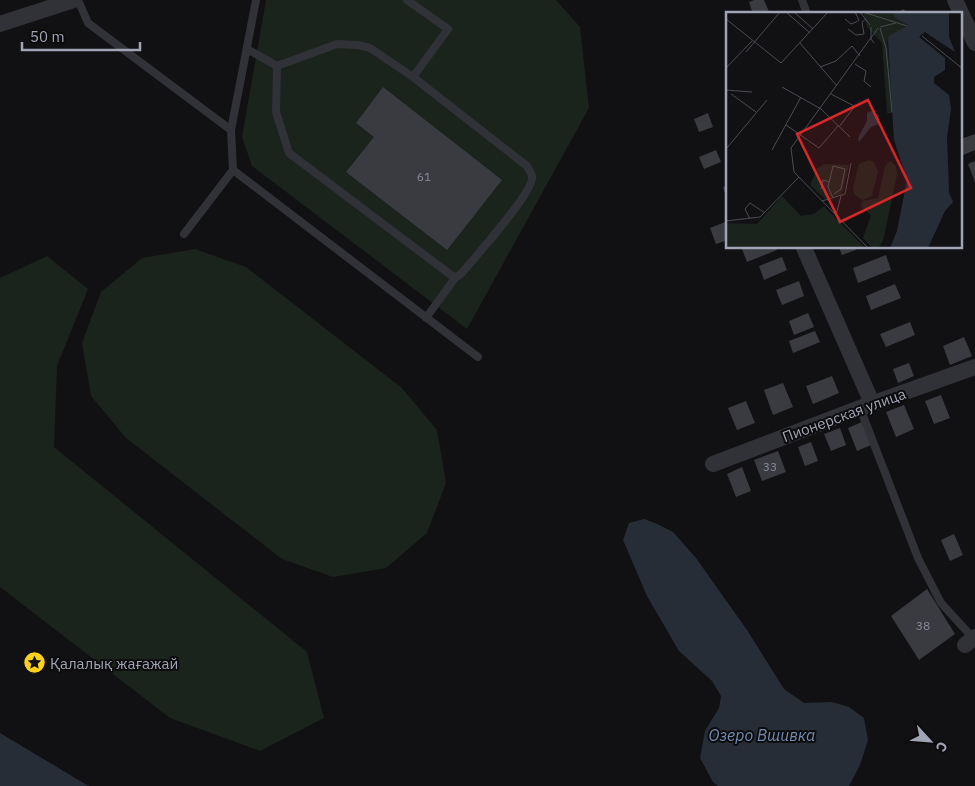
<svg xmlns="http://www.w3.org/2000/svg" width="975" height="786" font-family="'IBM Plex Sans',sans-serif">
  <rect width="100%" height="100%" fill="#111113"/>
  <!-- green -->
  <path fill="#1b231d" d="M 266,0 L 556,0 L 580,27 L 589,108 L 467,329 L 252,166 L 242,137 Z
    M 195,249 L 246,267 L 402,388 L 437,430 L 446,483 L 427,533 L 386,568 L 333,577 L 282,559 L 126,438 L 91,396 L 82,343 L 101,292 L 142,258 Z
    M 47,256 L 88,289 L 57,366 L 54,447 L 307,652 L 324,718 L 260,751 L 170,718 L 0,587 L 0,278 Z"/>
  <!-- water -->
  <path fill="#262d37" d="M 644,519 L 655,523 L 673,532 L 696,558 L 747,630 L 784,689 L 804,703 L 832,702 L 849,707 L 864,718 L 868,740 L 860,765 L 849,786 L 718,786 L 713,782 L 700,758 L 705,731 L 719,708 L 721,696 L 712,681 L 679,651 L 647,596 L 623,540 L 629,523 Z
    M 0,733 L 87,785 L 90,786 L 0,786 Z"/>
  <!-- building -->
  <path fill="#3a3b41" d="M 754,0 L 764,0 L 770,14 L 753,14 L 749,2 Z
    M 904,9 L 906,14 L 893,14 Z
    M 383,87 L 502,180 L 447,250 L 346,172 L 374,137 L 356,123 Z
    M 708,113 L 713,127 L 699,132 L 694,119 Z
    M 975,134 L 975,150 L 961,156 L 961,139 Z
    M 716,150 L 721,162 L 704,169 L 699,157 Z
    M 975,161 L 975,182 L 968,164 Z
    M 728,185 L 728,200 L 727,200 L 723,187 Z
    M 728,221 L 728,240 L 716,244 L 710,228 Z
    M 746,248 L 776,248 L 777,250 L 747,262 L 742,249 Z
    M 839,248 L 855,248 L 856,250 L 842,255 Z
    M 886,255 L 891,270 L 858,283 L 853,268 Z
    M 782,257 L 787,270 L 764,280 L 759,266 Z
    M 799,281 L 804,296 L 782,305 L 776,290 Z
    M 895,284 L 901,298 L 871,310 L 866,296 Z
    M 808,313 L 814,327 L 794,335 L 789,321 Z
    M 910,322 L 915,335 L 886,347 L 880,334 Z
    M 815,331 L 820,342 L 793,353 L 789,341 Z
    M 964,337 L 972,356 L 950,365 L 943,346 Z
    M 909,363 L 914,376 L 898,383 L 893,369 Z
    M 832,376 L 839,393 L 813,404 L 806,386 Z
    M 783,383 L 793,407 L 773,415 L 764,390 Z
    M 941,395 L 950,418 L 934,424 L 925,401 Z
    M 746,401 L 755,423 L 737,430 L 728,408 Z
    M 904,405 L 914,429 L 896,437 L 886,412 Z
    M 862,422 L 871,445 L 857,451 L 848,428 Z
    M 840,428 L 846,445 L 831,451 L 824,434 Z
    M 811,442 L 818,461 L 805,466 L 798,447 Z
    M 778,451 L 786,472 L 762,481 L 754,460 Z
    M 742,467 L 751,491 L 736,497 L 727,474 Z
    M 954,534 L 963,555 L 950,561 L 941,540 Z
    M 927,589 L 955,634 L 919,660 L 891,616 Z"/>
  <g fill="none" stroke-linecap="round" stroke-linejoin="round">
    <!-- service -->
    <path stroke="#313238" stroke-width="8" d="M 78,0 L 88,23 L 231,130
      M 256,0 L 231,130 L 233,170 L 478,357
      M 407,0 L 448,29 L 413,77
      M 802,0 L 807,14
      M 247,49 L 277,66 L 337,44 L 358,45 L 370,48 L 413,77 L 527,166 C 528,169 532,173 532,177 C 534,192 474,258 462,273 L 455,278 L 289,153 L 276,112 L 277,66
      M 184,234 L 233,170
      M 426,318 L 455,278
      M 860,408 L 918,558 L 941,603 L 973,638"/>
    <!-- minor -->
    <path stroke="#313238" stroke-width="16" d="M 955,0 L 975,43
      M 0,24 L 74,0
      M 804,248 L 872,403
      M 713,464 L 860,408 L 975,367
      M 965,645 L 975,637"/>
  </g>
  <!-- icons -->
  <defs>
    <symbol id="sight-disc" viewBox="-11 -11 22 22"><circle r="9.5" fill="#ffd11c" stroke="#0c0c0d"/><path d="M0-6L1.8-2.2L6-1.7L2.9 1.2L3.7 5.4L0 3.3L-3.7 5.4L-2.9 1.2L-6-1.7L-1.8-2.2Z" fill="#111"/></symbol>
  </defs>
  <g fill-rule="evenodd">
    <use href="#sight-disc" x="22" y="650" width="25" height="25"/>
  </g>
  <g text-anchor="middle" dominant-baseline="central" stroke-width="4" stroke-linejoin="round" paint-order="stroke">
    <!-- number labels -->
    <g font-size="12" fill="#878a98">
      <text x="424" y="176">61</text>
      <text x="770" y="466">33</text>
      <text x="923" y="625">38</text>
    </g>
    <!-- street labels -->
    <g font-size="15" fill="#a1a4b5" stroke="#0c0c0d">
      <text transform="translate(844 415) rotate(-20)">Пионерская улица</text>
    </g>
    <!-- poi labels -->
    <g font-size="15" fill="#a1a4b5" stroke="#0c0c0d" text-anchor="start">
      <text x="50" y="663">Қалалық жағажай</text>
    </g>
    <!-- water labels -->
    <g font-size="16" font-style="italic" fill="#738db4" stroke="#0c0c0d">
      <text x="762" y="735">Озеро Вшивка</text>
    </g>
  </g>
  <!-- overview -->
  <g transform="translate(726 12)">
    <rect width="236" height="236" fill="#111113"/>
    <path d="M 137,0 L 167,0 L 168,5 L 181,12 L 161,29 L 168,101 L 161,101 L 156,31 L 141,15 ZM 143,148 L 148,150 L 152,160 L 146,184 L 136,188 L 128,182 L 127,176 L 133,152 ZM 164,149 L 170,154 L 171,163 L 157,229 L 152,236 L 146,236 L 137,226 L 145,203 L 135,195 L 136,189 L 152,186 L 159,154 ZM 98,152 L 123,153 L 116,182 L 99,187 L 84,173 L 91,157 ZM 56,184 L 75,204 L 88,202 L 98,194 L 139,236 L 0,236 L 0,211 L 31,212 Z" fill="#1b231d"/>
    <path d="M 167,0 L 223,0 L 223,25 L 229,40 L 199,20 L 193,25 L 219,46 L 219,58 L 208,65 L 208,71 L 223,83 L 225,97 L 221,125 L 223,181 L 227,190 L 219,199 L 202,236 L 164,236 L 171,219 L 181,168 L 168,128 L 162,29 L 163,24 L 182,13 L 168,5 ZM 145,99 L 153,103 L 153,112 L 145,115 L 133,130 L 132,126 L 141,109 L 141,101 Z" fill="#262d37"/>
    <path fill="none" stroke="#4b4c54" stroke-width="1" d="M 60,0 L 84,21M 68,0 L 87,17M 134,0 L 144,13M 137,0 L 181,14M 0,7 L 55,51 L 102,0M 119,7 L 125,12 L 130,10 L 133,8 L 129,0M 145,15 L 145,27 L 148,31M 154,15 L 170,11M 154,16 L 160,36 L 166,100M 122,17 L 130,23 L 138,22 L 136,10 L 140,7M 196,24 L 237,57M 74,31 L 111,74M 20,40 L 54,0M 129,52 L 140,59 L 138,69 L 145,75M 94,55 L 110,49 L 126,34 L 134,44M 0,56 L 26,29M 56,75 L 95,97 L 124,125M 0,78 L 26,80M 5,82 L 30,100M 105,82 L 130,95M 60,113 L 93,136 L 112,114M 113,115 L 129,94M 0,137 L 41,88M 46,138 L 75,85M 95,177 L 97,168 L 103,170M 107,186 L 102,175 L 107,154 L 119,157 L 115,177 L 108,182M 96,189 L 119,182 L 125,151M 110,203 L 115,184M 24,207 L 19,197 L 24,191 L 39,201M 0,209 L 34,205 L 73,165M 142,236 L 68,160 L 65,136 L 152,16"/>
    <path fill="#d62828" fill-opacity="0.15" stroke="#d62828" stroke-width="2.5" d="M 142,88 L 185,176 L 114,210 L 71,122 Z"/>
    <rect width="236" height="236" fill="none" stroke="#a1a4b5" stroke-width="2.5"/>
  </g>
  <!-- north arrow -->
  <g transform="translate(930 741) rotate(116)" stroke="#0c0c0d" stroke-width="4" paint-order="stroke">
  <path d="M0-4L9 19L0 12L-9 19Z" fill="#a1a4b5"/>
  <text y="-8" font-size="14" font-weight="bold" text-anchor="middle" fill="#a1a4b5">С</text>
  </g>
  <!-- scale -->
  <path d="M22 42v8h118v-8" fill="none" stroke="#a1a4b5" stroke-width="2.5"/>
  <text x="30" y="42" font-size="15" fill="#a1a4b5" stroke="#0c0c0d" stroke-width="4" paint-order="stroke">50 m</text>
</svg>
